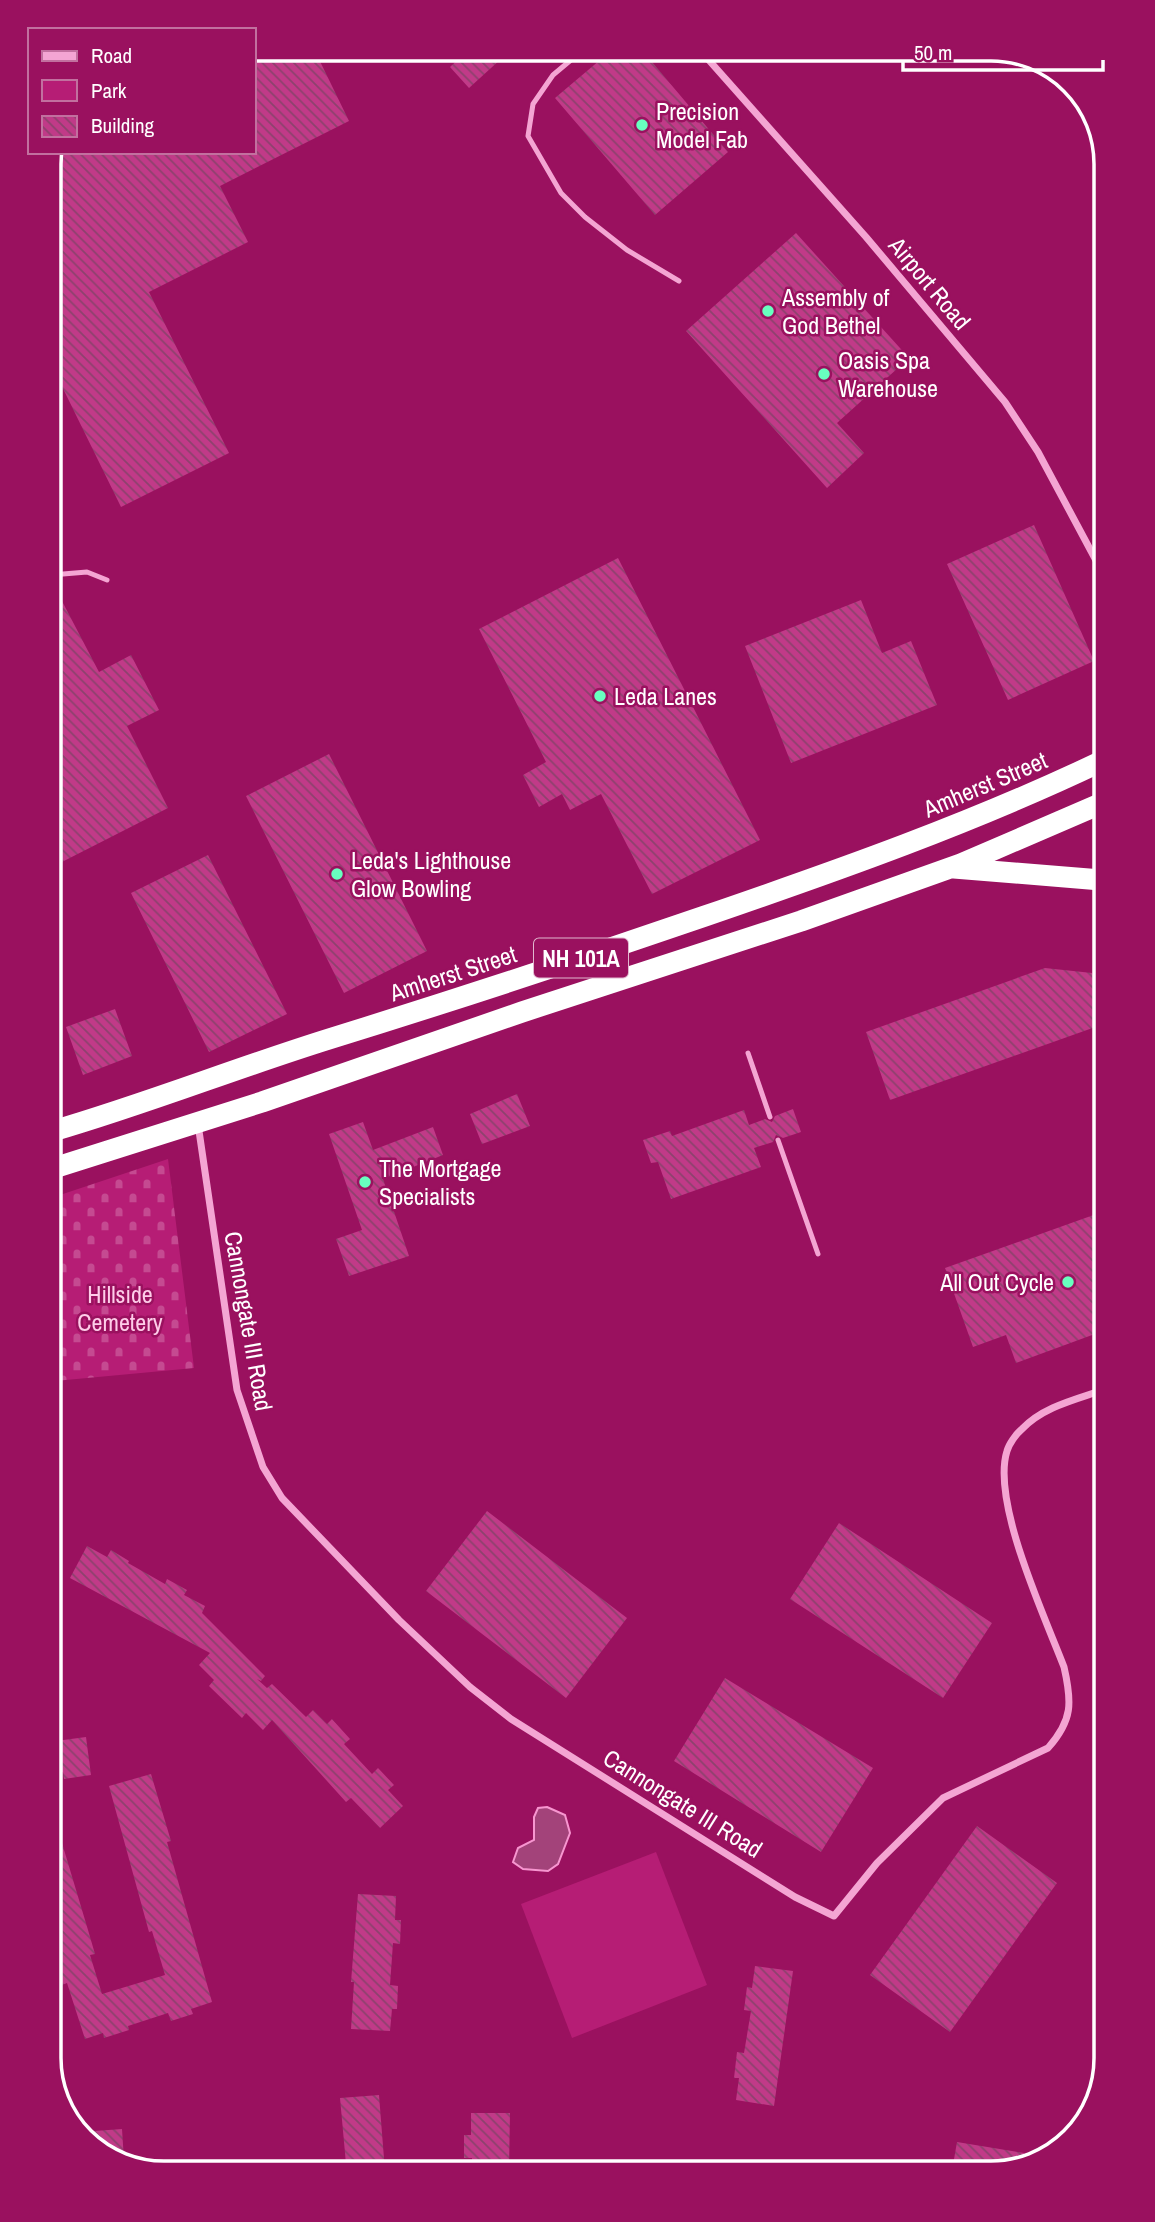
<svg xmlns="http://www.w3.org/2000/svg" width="1155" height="2222" font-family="'Archivo Narrow',sans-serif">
  <defs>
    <pattern id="cemetery-stones" width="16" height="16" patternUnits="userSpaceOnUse" patternTransform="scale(1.75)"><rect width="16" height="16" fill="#b61d75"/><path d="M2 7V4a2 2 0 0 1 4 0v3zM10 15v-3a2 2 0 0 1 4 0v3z" fill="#c54a91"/></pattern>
    <pattern id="building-back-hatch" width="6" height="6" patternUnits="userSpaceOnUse" patternTransform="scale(1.75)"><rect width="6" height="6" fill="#c13a88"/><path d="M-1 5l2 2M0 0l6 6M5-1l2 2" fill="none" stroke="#8c426d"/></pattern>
  </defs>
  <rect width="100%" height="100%" fill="#9a115f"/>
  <!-- cemetery -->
  <path fill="url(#cemetery-stones)" d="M 168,1159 L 194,1368 L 55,1381 L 54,1197 Z"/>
  <!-- park -->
  <path fill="#b61d75" d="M 656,1852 L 707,1985 L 572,2038 L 521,1904 Z"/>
  <!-- water -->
  <path fill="#a3437a" stroke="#f796d0" stroke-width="2" d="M 547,1807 L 565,1815 L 570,1833 L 558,1864 L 548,1871 L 523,1869 L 513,1862 L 518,1848 L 534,1840 L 534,1817 L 538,1808 Z"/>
  <!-- building -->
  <path fill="url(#building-back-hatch)" d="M 254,49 L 314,49 L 349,121 L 220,186 L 248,242 L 149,292 L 229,453 L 121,507 L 50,362 L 49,157 L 52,152 L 254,152 Z
    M 469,49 L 512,49 L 469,88 L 450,67 Z
    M 613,49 L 641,49 L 728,152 L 655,215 L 555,98 Z
    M 796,233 L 909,358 L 837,423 L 864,453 L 827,488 L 686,331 Z
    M 1034,525 L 1094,661 L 1008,700 L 947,564 Z
    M 618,558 L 760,840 L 652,894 L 601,794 L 570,810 L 562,794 L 539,807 L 523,775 L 546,762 L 479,629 Z
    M 51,580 L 99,672 L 131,655 L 159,710 L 127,726 L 168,808 L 58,864 L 52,852 Z
    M 861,600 L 882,653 L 911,641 L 937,705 L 791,763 L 745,646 Z
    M 329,754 L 427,951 L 344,993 L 246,796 Z
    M 208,855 L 287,1014 L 209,1052 L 131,893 Z
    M 1045,968 L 1092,973 L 1101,997 L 1101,1025 L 890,1100 L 866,1032 Z
    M 115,1009 L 132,1056 L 83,1075 L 66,1027 Z
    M 517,1094 L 530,1126 L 482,1144 L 470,1114 Z
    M 793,1109 L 801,1132 L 783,1138 L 776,1135 L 773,1142 L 754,1148 L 761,1167 L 671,1199 L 658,1162 L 651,1163 L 643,1140 L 670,1131 L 672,1136 L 744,1110 L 749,1125 L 765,1119 L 772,1122 L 775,1116 Z
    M 363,1122 L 373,1150 L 433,1127 L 443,1155 L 383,1179 L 409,1256 L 349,1276 L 336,1239 L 362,1230 L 329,1134 Z
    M 1102,1212 L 1103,1331 L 1016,1363 L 1006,1335 L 973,1347 L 945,1268 Z
    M 487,1511 L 627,1618 L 566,1698 L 426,1591 Z
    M 839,1523 L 992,1623 L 943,1698 L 790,1599 Z
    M 87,1546 L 107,1557 L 111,1550 L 129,1561 L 128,1563 L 165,1584 L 167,1579 L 187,1590 L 184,1595 L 205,1606 L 202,1613 L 265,1676 L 261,1681 L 257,1679 L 267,1688 L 272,1684 L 306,1717 L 313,1710 L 327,1724 L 332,1719 L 350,1739 L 344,1744 L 372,1774 L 378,1768 L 394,1785 L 388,1790 L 403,1806 L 380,1828 L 351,1798 L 346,1802 L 272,1720 L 263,1730 L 246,1713 L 242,1718 L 209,1686 L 214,1680 L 199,1665 L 210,1653 L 70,1578 Z
    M 725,1678 L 873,1768 L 821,1852 L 674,1761 Z
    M 86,1737 L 91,1775 L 64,1779 L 63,1772 L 56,1773 L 56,1741 Z
    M 151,1774 L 171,1841 L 167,1842 L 212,2002 L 191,2009 L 193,2014 L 171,2021 L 168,2013 L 128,2026 L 129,2030 L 104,2038 L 103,2033 L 85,2039 L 67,1983 L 57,1987 L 57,1844 L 62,1843 L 88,1930 L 95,1954 L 90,1955 L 102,1994 L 165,1975 L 152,1931 L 149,1932 L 109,1786 Z
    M 977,1826 L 1057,1883 L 950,2032 L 870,1975 Z
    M 358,1894 L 396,1896 L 395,1920 L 401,1920 L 400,1944 L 393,1943 L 390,1985 L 398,1986 L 397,2009 L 392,2009 L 390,2031 L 351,2029 L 354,1982 L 351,1982 Z
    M 755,1966 L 793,1971 L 774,2106 L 736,2100 L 739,2078 L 734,2078 L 737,2052 L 744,2053 L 751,2011 L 744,2010 L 747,1987 L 752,1988 Z
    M 379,2095 L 385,2171 L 350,2171 L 350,2164 L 346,2164 L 340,2098 Z
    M 471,2113 L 510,2113 L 509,2169 L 472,2170 L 472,2158 L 464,2158 L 464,2135 L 471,2135 Z
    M 122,2129 L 124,2160 L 95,2149 L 81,2132 Z
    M 957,2142 L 1024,2153 L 1023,2164 L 953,2165 Z"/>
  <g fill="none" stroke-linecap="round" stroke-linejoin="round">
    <!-- lane -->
    <path stroke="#f4a5d3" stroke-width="5" d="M 584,49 L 553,75 L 533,104 L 528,136 L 561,193 L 585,217 L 627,250 L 679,281
      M 51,575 L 87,572 L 107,580
      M 748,1053 L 770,1117
      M 778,1140 L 818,1254"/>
    <!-- street -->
    <path stroke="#f4a5d3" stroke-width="7" d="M 699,49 L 866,237 L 1005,402 L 1038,452 L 1099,566
      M 198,1124 L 237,1390 L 263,1467 L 282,1498 L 399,1620 L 470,1687 L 511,1719 L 795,1897 L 834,1916 L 877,1863 L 943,1798 L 1048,1748 C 1073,1720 1072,1702 1064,1667 C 1045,1617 991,1502 1007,1451 C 1009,1444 1016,1434 1022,1429 C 1043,1407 1074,1400 1103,1390"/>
    <!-- highway -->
    <path stroke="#fff" stroke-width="21" d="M 954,868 L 1101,880
      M 53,1131 C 146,1104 236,1068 329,1039 C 455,1000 580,959 705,916 C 839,870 972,823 1100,762
      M 54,1168 L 262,1102 L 522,1012 L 801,921 L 961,864 L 1100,804"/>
  </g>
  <!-- markers -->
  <g fill="#68ffbf" stroke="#9a115f" stroke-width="2.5">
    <circle cx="642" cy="125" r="7"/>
    <circle cx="768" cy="311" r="7"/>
    <circle cx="824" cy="374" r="7"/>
    <circle cx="600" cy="696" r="7"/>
    <circle cx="337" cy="874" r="7"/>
    <circle cx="365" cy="1182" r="7"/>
    <circle cx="1068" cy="1282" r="7"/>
  </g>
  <g text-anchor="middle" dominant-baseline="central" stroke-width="5" stroke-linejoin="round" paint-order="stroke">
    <!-- shield labels -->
    <rect fill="#9a115f" stroke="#e1b8cf" stroke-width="2" x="534" y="938.5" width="94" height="39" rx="5"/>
    <g font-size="23" font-weight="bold" fill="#fff">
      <text x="581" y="958">NH 101A</text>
    </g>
    <!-- poi labels -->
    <g font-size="24" fill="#fff" stroke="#9a115f" text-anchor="start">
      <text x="656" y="111">Precision<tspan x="656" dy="28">Model Fab</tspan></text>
      <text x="782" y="297">Assembly of<tspan x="782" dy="28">God Bethel</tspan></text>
      <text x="838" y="360">Oasis Spa<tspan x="838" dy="28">Warehouse</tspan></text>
      <text x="614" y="696">Leda Lanes</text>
      <text x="351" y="860">Leda's Lighthouse<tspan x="351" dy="28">Glow Bowling</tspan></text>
      <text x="379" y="1168">The Mortgage<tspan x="379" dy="28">Specialists</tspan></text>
      <text x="1054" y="1282" text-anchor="end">All Out Cycle</text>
    </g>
    <!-- street labels -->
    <g font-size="24" fill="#fff" stroke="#9a115f">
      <text transform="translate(930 283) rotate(50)">Airport Road</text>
      <text transform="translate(985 784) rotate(-23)">Amherst Street</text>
      <text transform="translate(453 973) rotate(-18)">Amherst Street</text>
      <text transform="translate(249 1321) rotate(80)">Cannongate III Road</text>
      <text transform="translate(683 1803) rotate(32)">Cannongate III Road</text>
    </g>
    <!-- park labels -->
    <g font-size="24" fill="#fecde9" stroke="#9a115f">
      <text x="120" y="1294">Hillside<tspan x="120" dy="28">Cemetery</tspan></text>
    </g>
  </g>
  <!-- crop -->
  <path d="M0 0H1155V2222H0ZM164 61H991A103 103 0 0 1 1094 164V2058A103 103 0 0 1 991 2161H164A103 103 0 0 1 61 2058V164A103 103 0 0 1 164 61Z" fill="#9a115f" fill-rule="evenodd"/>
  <path fill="none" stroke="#fff" stroke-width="3.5" d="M164 61H991A103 103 0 0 1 1094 164V2058A103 103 0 0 1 991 2161H164A103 103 0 0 1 61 2058V164A103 103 0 0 1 164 61Z"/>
  <!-- legend -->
  <rect x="28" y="28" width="228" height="126" fill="#9a115f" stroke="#c2709f" stroke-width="2"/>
  <rect x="42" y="51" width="35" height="10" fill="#f4a5d3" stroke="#c2709f" stroke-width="2"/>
  <text x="91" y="63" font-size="21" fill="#ffffff">Road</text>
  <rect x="42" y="80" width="35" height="21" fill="#b61d75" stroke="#c2709f" stroke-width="2"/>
  <text x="91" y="98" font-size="21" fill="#ffffff">Park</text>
  <rect x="42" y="116" width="35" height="21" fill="url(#building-back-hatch)" stroke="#c2709f" stroke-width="2"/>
  <text x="91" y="133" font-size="21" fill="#ffffff">Building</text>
  <!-- scale -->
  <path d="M903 60v10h200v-10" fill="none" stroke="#ffffff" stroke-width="3.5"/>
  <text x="914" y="60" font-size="21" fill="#ffffff" stroke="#9a115f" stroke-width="5" paint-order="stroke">50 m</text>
</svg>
